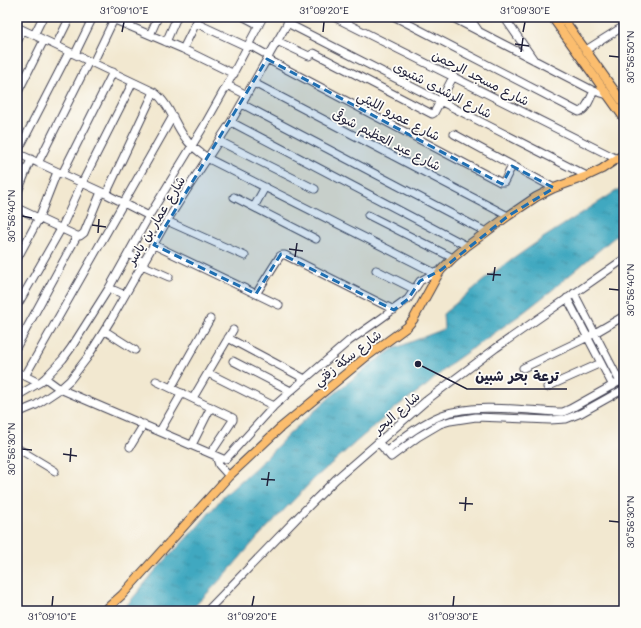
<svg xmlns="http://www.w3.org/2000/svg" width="641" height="628" font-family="Mali,'Playpen Sans Arabic',sans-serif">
  <defs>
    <pattern id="water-ripples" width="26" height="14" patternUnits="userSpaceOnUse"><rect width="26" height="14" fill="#40a8c0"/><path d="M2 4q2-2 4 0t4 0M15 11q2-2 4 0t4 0" fill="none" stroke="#35889d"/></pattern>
  </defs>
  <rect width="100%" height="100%" fill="#fdfcf7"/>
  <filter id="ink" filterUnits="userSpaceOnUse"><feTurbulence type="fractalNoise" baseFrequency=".025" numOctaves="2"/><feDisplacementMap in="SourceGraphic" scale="8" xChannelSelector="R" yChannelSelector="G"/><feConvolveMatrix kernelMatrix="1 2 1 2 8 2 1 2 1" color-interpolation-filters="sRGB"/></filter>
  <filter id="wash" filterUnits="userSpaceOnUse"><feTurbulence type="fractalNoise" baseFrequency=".012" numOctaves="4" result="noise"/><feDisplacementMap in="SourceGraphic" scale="16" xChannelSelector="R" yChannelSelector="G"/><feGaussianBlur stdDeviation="0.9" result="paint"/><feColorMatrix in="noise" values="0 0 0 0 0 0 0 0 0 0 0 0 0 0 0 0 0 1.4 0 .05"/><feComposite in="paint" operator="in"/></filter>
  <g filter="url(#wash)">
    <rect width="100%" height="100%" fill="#f2e8d0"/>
    <!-- water -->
    <path fill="url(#water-ripples)" stroke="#31657e" d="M 624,186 L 624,231 L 617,235 L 551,291 L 520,315 L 453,362 L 426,386 L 399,405 L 356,442 L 315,478 L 256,539 L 224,576 L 190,611 L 118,611 L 128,604 L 154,572 L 199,525 L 223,497 L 265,459 L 288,435 L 329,398 L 371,364 L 393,349 L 444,329 L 443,314 L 490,275 L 543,238 Z"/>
  </g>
  <g filter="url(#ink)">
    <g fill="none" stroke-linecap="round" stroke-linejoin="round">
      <defs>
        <path id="minor" d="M 108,17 L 183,49 L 234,74
          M 244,17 L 259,25
          M 334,17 L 617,159
          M 395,17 L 579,112 C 587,110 590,98 594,91
          M 451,17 L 594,91 L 608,95
          M 469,17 L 478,30
          M 504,17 L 534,60
          M 196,23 L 248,47
          M 287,23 L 587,176
          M 17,27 L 154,92 C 170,104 174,124 186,139 C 191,147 200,152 207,158 L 435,273
          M 34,35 L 43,17
          M 150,35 L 158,17
          M 277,41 L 309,56 L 314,53 L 432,114 L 434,113 L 453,77
          M 17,42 L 23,30
          M 166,42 L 177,17
          M 56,45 L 70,17
          M 249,45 L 269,56
          M 183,49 L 199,17
          M 586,50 L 624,26
          M 75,54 L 93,17
          M 267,59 L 500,182 L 504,182 L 512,166
          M 93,63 L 115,17
          M 254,83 L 508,216
          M 227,85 L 247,95
          M 17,94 L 44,40
          M 242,104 L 486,232
          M 231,122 L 467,246
          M 454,134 L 554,188
          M 219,141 L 315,189
          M 17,153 L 106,194 L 149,216
          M 17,153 L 69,52
          M 38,163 L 89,61
          M 62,174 L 113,72
          M 17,194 L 31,159
          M 106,194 L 154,92
          M 234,197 L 316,239
          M 254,207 L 265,187
          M 17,208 L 77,236 L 80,236 L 84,233 L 101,192
          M 368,215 L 453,258
          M 167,221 L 245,256
          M 154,245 L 279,305
          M 128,254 L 144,262
          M 17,259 L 39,218 L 57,172
          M 142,265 L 169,277
          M 376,270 L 414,289
          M 109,288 L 125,295
          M 574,293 L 620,382
          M 256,294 L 280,256 L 282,255 L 285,255 L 394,310
          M 567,298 L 613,386
          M 17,306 L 61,229 L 82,183 L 133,82
          M 105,331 L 135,350
          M 228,338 L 305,379
          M 17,346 L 77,236
          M 233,361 L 291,391
          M 523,368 L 588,337 L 624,316
          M 17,372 L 39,383
          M 208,373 L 274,406
          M 25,376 L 173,116
          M 45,378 L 60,389 L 200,449 L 223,459 L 226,459 L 274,406 L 291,391 L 349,341 L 379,320 L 408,299 L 420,281 L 437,272
          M 156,381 L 233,418 L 233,420 L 211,453
          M 547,387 L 601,363
          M 171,388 L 210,319
          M 17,396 L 39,383 L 45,378 L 63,359 L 71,348 L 109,288 L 149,216 L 204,126 L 227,85 L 263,17
          M 193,398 L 233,330
          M 17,413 L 36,405 L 60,389 L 70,380 L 87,358 L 112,318 L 167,221 L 188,188 L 231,122 L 291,17
          M 160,431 L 182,393
          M 379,443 L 391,457 L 418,437 L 440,424 L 450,421 L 476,417 L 550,420 L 566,419 L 581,413 L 624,389
          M 192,445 L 211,407
          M 130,447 L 144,424
          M 17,448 L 55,471
          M 386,452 C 403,437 420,424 442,415 C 474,403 522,410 557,412 L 563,412 L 570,409 L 624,379
          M 216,456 L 219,465 L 229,476
          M 207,611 L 299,516 L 336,479 L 427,400 L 452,381 L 496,348 L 624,259"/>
        <path id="major" d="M 552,17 L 624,118
          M 562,17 L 624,104
          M 104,611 L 122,595 L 229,476 L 280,428 L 366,357 L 407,327 L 413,320 L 435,280 L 441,270 L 453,258 L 467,246 L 508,216 L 536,197 L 554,188 L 587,176 L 602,169 L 624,154"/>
      </defs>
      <!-- minor casing -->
      <use href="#minor" stroke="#414051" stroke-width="9"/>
      <!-- major casing -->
      <use href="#major" stroke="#414051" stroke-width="10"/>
      <!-- minor -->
      <use href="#minor" stroke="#fff" stroke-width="7"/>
      <!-- major -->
      <use href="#major" stroke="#fbbd6e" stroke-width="8"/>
    </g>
  </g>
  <!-- marked area -->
  <path fill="#1f6fb2" fill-opacity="0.2" stroke="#1f6fb2" stroke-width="3" stroke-dasharray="8 5" stroke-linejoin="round" d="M 267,59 L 502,184 L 512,166 L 554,188 L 508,216 L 441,270 L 420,281 L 408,299 L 394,310 L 281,254 L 256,294 L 154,245 Z"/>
  <!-- ticks -->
  <path fill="none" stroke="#22223b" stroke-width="1.5" d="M 122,32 L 124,22M 323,32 L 324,22M 523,32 L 525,22M 515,44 L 529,46M 521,52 L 523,38M 609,56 L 619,57M 22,216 L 32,218M 92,225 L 106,227M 98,233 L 99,219M 289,249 L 303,251M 295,257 L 297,243M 487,274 L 501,275M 493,281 L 495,267M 609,289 L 619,290M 22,449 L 32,450M 63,454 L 77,456M 70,462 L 71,448M 261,479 L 275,480M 267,486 L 269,472M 459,503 L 473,504M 465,511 L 466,497M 609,521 L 619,522M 52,606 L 53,596M 252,606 L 254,596M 453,606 L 454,596"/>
  <g text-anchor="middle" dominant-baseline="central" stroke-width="3.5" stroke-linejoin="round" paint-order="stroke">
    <!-- street labels -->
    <g font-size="13" fill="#22223b" stroke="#fdfcf7">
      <text transform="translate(481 77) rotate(27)">شارع مسجد الرحمن</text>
      <text transform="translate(443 89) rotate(27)">شارع الرشدى شتيوى</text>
      <text transform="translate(399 115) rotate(28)">شارع عمرو الليثي</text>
      <text transform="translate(387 139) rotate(27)">شارع عبد العظيم شوقى</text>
      <text transform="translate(155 220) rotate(-59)">شارع عمار بن ياسر</text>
      <text transform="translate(347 357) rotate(-38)">شارع سكة زفتي</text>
      <text transform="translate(396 412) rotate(-41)">شارع البحر</text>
    </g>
  </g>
  <!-- callouts -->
  <path fill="none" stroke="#22223b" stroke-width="1.5" d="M418 364L467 389H567"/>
  <circle fill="#22223b" stroke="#fdfcf7" stroke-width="1.5" cx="418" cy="364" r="4"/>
  <g font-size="14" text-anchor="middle" font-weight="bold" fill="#22223b" stroke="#fdfcf7" stroke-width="3.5" stroke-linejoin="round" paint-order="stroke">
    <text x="517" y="381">ترعة بحر شبين</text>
  </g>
  <!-- margin -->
  <rect width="641" height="628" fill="none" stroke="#fdfcf7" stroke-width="44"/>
  <rect x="22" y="22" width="597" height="584" fill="none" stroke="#22223b" stroke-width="1.5"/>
  <g font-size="10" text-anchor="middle" fill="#22223b">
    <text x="124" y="14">31°09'10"E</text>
    <text x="324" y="14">31°09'20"E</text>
    <text x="525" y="14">31°09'30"E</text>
    <text transform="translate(630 57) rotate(-90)" y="4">30°56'50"N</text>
    <text transform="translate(11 216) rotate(-90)" y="4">30°56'40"N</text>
    <text transform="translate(630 290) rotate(-90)" y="4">30°56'40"N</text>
    <text transform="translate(11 449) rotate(-90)" y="4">30°56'30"N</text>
    <text transform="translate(630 522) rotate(-90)" y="4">30°56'30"N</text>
    <text x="52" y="620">31°09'10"E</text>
    <text x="252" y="620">31°09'20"E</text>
    <text x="453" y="620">31°09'30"E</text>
  </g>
</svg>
